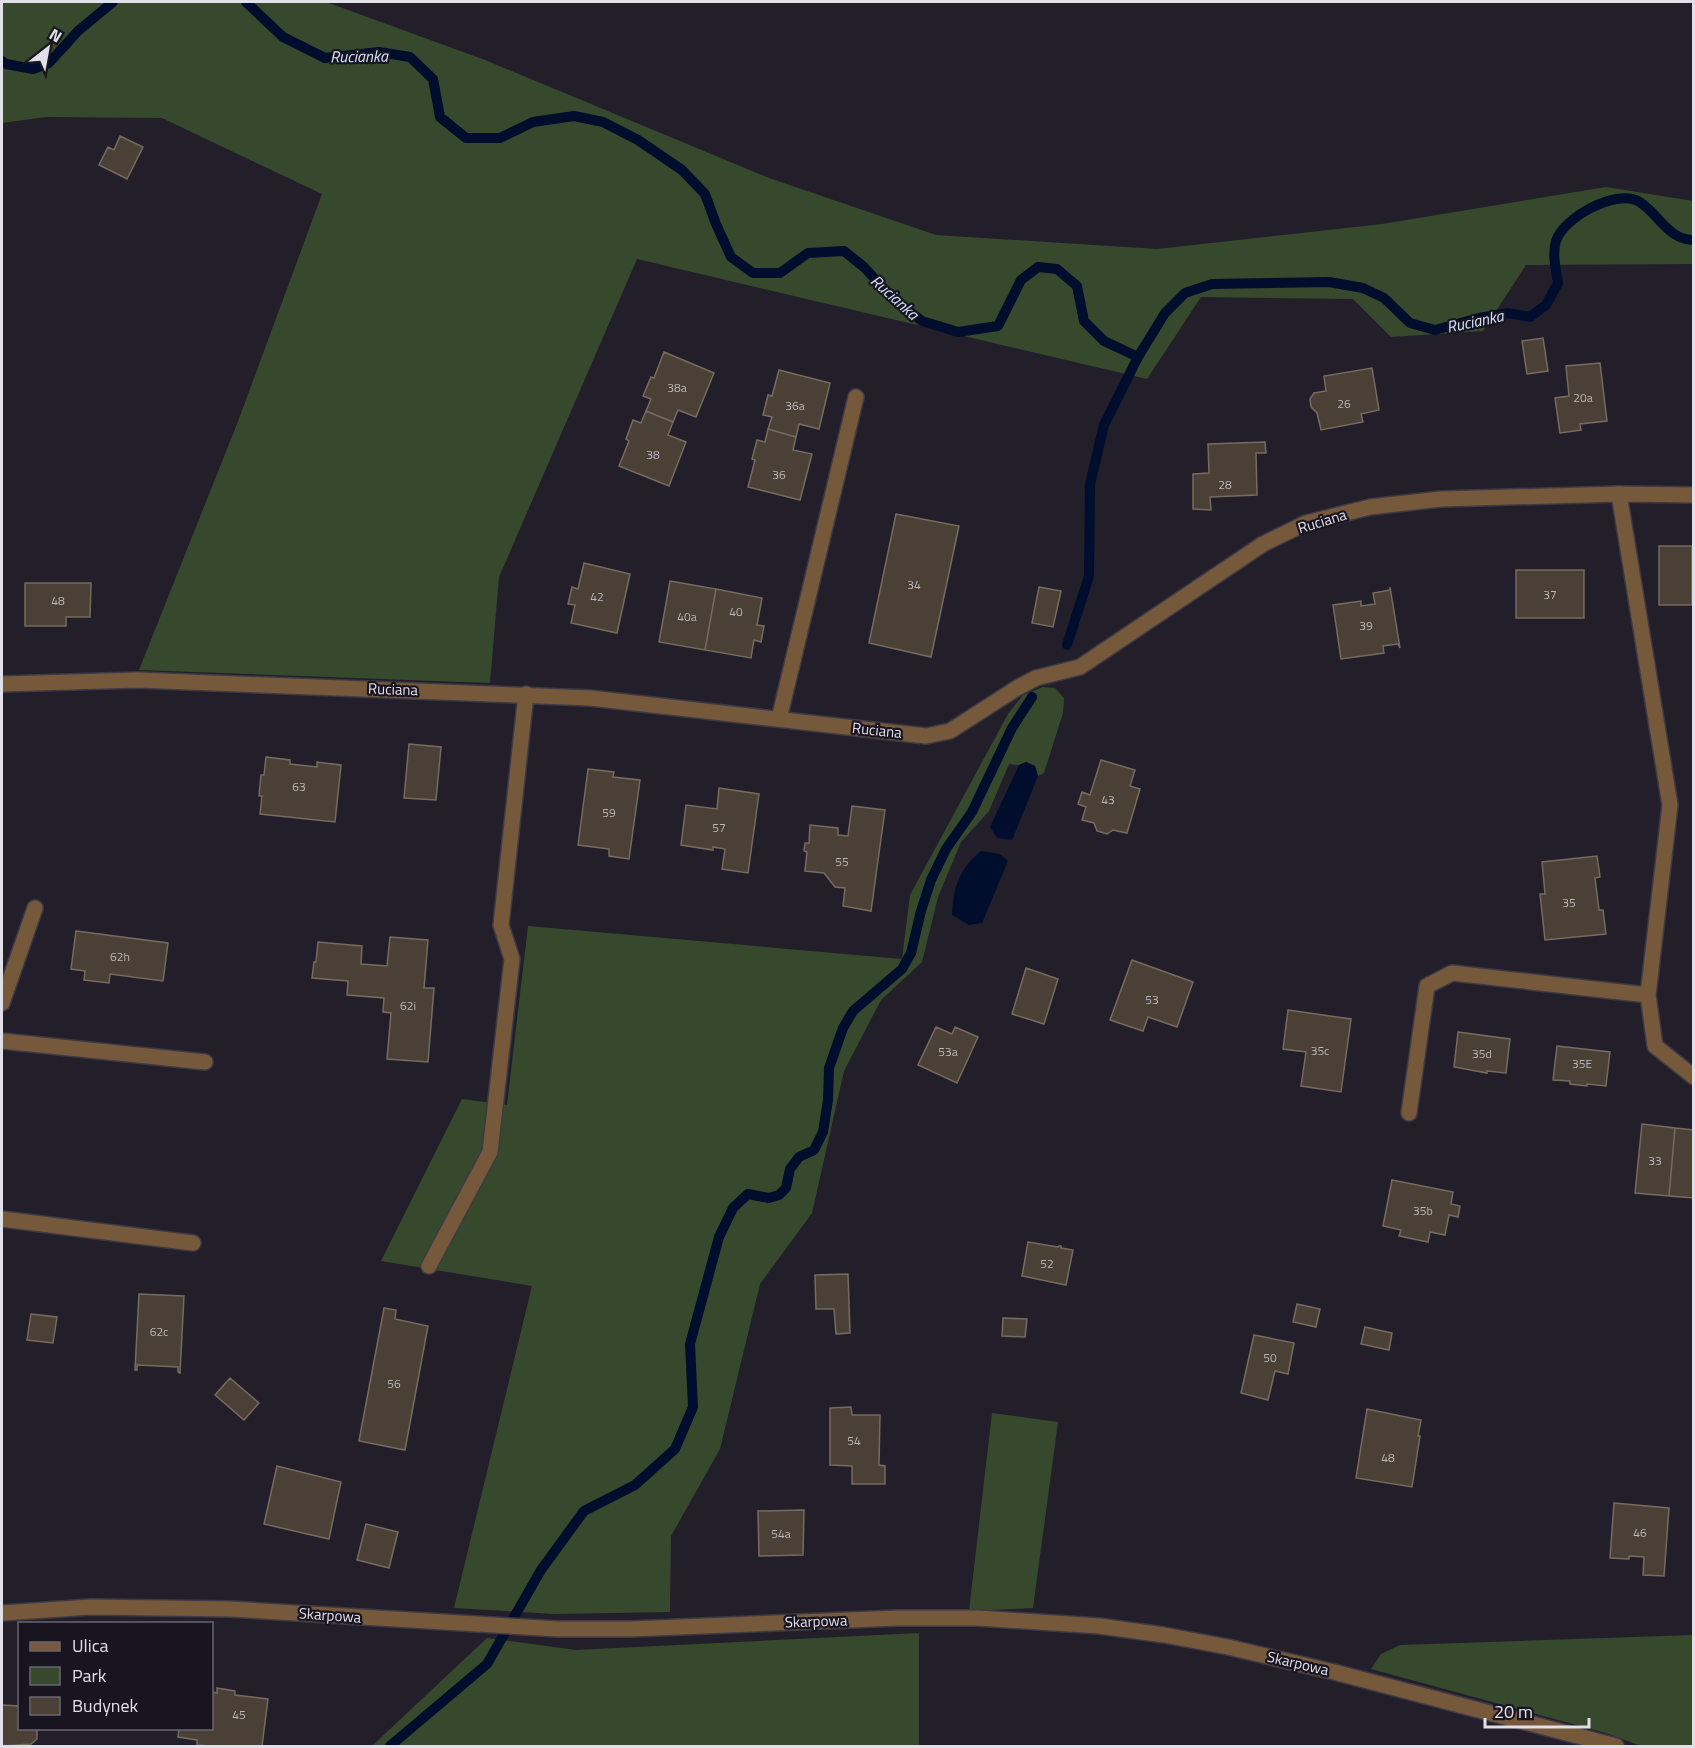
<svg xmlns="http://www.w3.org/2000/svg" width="1695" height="1748" font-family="'Titillium Web',sans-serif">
  <rect width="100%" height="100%" fill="#221f2b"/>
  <!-- green -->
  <path fill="#37492d" d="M 2,2 L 326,2 L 485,60 L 769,178 L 936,235 L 1157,249 L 1382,224 L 1606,187 L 1693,201 L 1693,264 L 1526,265 L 1483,331 L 1391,337 L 1353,299 L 1201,297 L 1147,379 L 637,259 L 499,577 L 490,683 L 139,670 L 237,424 L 322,194 L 162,118 L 46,117 L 2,123 Z
    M 1043,687 L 1055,688 L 1064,698 L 1063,713 L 1044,773 L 1038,776 L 1035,766 L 1026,762 L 1019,765 L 1009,764 L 989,811 L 961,842 L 938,897 L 922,962 L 881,1000 L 844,1071 L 812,1213 L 760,1284 L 720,1449 L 671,1536 L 670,1612 L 554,1614 L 454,1608 L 532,1286 L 381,1261 L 462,1099 L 507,1105 L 528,926 L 902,959 L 910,895 L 1008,714 L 1023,695 Z
    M 992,1413 L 1058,1422 L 1033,1608 L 969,1611 Z
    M 919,1633 L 919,1746 L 372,1746 L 487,1638 L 576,1650 Z
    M 1693,1635 L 1693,1746 L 1641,1746 L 1606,1733 L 1371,1669 L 1381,1654 L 1400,1645 Z"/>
  <!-- water -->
  <path fill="#010d2d" d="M 1026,762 L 1035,766 L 1038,776 L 1012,840 L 997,838 L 990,827 L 1019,765 Z
    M 981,851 L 1000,854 L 1008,861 L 982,923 L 969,925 L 952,915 C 954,886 958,871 981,851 Z"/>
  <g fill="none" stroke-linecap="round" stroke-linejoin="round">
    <!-- stream -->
    <path stroke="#010d2d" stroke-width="10" d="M 246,2 L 283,37 L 325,58 L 379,52 L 410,57 L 433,79 L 440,117 L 466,138 L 500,138 L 533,122 L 574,116 L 603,122 L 638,140 L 682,170 L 705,194 L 716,224 L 731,257 L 753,273 L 780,273 L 808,253 L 844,251 L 864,267 L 893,299 L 922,321 L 958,332 L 998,326 L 1021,280 L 1038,267 L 1057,269 L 1077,286 L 1084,321 L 1104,341 L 1138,357 L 1165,313 L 1185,293 L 1212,284 L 1329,282 L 1363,288 L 1384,298 L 1410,323 L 1435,330 L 1479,318 L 1508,313 L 1530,317 L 1546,305 L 1558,283 C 1556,270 1552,254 1556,241 C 1563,218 1615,189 1638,201 C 1658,212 1667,240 1694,240
      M 2,61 L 6,64 L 33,69 L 49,63 L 78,31 L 113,2
      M 1067,645 L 1089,576 L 1090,484 L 1104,425 L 1138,357
      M 390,1746 L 487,1664 L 541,1570 L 584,1511 L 635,1485 L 675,1449 L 693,1407 L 690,1344 L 719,1237 L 733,1208 L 748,1194 L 769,1198 L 779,1195 L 786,1188 L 790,1169 L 799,1157 L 814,1150 L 823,1132 L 828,1100 L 829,1068 L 843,1028 L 853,1011 L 902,969 L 911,953 L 921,911 L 931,880 L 946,849 L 972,812 L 1012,728 L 1032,697"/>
  </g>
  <!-- building -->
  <path fill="#4a4035" stroke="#766b5f" stroke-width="1.5" d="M 120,136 L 143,147 L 127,179 L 99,165 L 108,147 L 114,150 Z
    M 1543,338 L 1548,371 L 1527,374 L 1522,341 Z
    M 664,352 L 714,373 L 696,417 L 678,410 L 673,422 L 646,411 L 651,399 L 643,396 L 651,377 L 654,378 Z
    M 1600,363 L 1607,421 L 1580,424 L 1581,430 L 1560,433 L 1555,398 L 1569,396 L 1566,366 Z
    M 1372,368 L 1379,410 L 1361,414 L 1363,422 L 1321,430 L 1317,413 L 1311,407 L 1310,399 L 1314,393 L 1326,391 L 1324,376 Z
    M 779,370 L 830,383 L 819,429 L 799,424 L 796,437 L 768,429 L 772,417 L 763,415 L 768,395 L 772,396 Z
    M 646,411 L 673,422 L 668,435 L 686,442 L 669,486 L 619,466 L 629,441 L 626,439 L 633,420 L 641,423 Z
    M 768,429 L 796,437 L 793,450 L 812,454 L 800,500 L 748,487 L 755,460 L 752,459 L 757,440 L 765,442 Z
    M 1265,442 L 1266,453 L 1256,453 L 1257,495 L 1210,497 L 1211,510 L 1193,509 L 1193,474 L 1209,473 L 1208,444 Z
    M 896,514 L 959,526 L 931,657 L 869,643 Z
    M 1659,546 L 1692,546 L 1692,605 L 1659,605 Z
    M 584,563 L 630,574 L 617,633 L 571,623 L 575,605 L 568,604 L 572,587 L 578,589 Z
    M 1516,570 L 1584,570 L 1584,618 L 1516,618 Z
    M 670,581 L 716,589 L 705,650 L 659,642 Z
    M 25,583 L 91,583 L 90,617 L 66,617 L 66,626 L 25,626 Z
    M 1039,587 L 1061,591 L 1053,627 L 1032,623 Z
    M 1390,587 L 1400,648 L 1398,644 L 1383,646 L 1384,653 L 1341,659 L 1333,605 L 1361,601 L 1361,606 L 1375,604 L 1373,593 L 1390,590 Z
    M 716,589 L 762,598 L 757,625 L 764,626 L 761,642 L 754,640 L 751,658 L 705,650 Z
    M 409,744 L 441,747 L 436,800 L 404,798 Z
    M 266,757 L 290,760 L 290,764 L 317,767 L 317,762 L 341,765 L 335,822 L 260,814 L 262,796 L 259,796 L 261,775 L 264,775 Z
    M 1101,760 L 1135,770 L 1130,786 L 1140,789 L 1127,833 L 1113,830 L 1107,834 L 1097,831 L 1094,823 L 1082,820 L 1086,807 L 1078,804 L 1082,792 L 1090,795 Z
    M 588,769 L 614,772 L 613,777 L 640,780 L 629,859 L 609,856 L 609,849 L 578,845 Z
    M 719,788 L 759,794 L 748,873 L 722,869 L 725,849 L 713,847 L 713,850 L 681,845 L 686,805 L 717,809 Z
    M 852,806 L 885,810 L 871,911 L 843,906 L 845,888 L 835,887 L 824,873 L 805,871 L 807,852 L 804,851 L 805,843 L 809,843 L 810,825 L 838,828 L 838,835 L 848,836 Z
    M 1597,856 L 1600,877 L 1595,878 L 1599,910 L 1603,910 L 1606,934 L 1545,940 L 1540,894 L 1545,894 L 1542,862 Z
    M 76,931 L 168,943 L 163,981 L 110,974 L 109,983 L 84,980 L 85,971 L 71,969 Z
    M 390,937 L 428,940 L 424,988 L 434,988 L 428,1062 L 387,1059 L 391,1013 L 383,1012 L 384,998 L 347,995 L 348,981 L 312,978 L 314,962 L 316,962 L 318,942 L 362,946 L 361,964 L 387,966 Z
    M 1132,960 L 1193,982 L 1177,1027 L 1148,1017 L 1143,1031 L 1110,1020 Z
    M 1026,968 L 1058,979 L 1044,1024 L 1012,1014 Z
    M 1288,1010 L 1351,1019 L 1341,1092 L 1301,1086 L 1306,1052 L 1283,1049 Z
    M 936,1027 L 952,1034 L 955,1027 L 978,1037 L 957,1083 L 918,1065 Z
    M 1458,1032 L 1510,1039 L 1506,1073 L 1487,1071 L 1487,1073 L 1454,1067 Z
    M 1557,1046 L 1610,1052 L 1606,1086 L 1587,1084 L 1587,1086 L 1570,1084 L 1570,1081 L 1553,1080 Z
    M 1642,1124 L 1675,1128 L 1669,1196 L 1635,1193 Z
    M 1675,1128 L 1694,1130 L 1694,1198 L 1669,1196 Z
    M 1392,1180 L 1453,1192 L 1451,1204 L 1460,1206 L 1458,1217 L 1449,1215 L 1445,1235 L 1430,1232 L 1428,1242 L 1399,1236 L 1401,1230 L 1383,1226 Z
    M 1028,1242 L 1058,1247 L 1059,1246 L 1061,1246 L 1061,1248 L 1073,1250 L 1066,1285 L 1022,1276 Z
    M 848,1274 L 850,1333 L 836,1334 L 834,1309 L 816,1309 L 815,1275 Z
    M 139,1294 L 184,1296 L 180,1373 L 178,1372 L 178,1367 L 137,1365 L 137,1370 L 135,1370 Z
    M 1297,1304 L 1320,1309 L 1316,1327 L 1293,1322 Z
    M 384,1308 L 396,1310 L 395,1319 L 428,1326 L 405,1450 L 359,1441 Z
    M 31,1314 L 57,1317 L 53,1343 L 27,1340 Z
    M 1003,1318 L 1027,1319 L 1025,1337 L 1002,1336 Z
    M 1365,1327 L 1392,1333 L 1389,1350 L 1361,1344 Z
    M 1254,1335 L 1294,1343 L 1288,1374 L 1275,1371 L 1268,1400 L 1241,1393 Z
    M 230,1378 L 259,1403 L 244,1420 L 215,1395 Z
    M 851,1407 L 852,1415 L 880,1415 L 879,1465 L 885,1466 L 885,1484 L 852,1484 L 852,1466 L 830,1465 L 830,1408 Z
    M 1367,1409 L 1421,1420 L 1418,1436 L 1420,1436 L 1412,1487 L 1356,1478 Z
    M 277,1466 L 341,1482 L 329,1539 L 264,1524 Z
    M 1614,1503 L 1669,1508 L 1664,1576 L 1643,1575 L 1644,1557 L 1629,1556 L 1629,1559 L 1610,1558 Z
    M 804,1510 L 803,1555 L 759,1556 L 758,1511 Z
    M 366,1524 L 398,1532 L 389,1568 L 357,1560 Z
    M 217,1688 L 235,1691 L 235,1695 L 268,1699 L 262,1746 L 211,1746 L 197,1745 L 197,1740 L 178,1737 L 179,1728 L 212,1728 L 212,1692 L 217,1693 Z
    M 2,1705 L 20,1706 L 20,1728 L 37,1729 L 37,1739 L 31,1744 L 2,1746 Z"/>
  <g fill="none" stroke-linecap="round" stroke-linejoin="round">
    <defs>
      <path id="lane" d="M 1619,494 L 1670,805 L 1648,995 L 1655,1046 L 1694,1077
        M 779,719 L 856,397
        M 2,1003 L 35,908
        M 2,1041 L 205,1062
        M 1409,1113 L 1427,986 L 1452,973 L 1648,995
        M 2,1219 L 193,1243
        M 429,1266 L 490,1152 L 512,959 L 501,925 L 526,694"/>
      <path id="street" d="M 2,684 L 138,680 L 590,698 L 926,736 L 950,731 L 1017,688 L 1036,678 L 1080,667 L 1263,544 L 1306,523 L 1370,507 L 1441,499 L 1619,494 L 1694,495
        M 2,1613 L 91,1607 L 230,1609 L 558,1629 L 631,1629 L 898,1618 L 977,1618 L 1099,1626 L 1164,1635 L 1228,1647 L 1334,1672 L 1616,1746"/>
    </defs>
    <!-- lane casing -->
    <use href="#lane" stroke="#3d3a45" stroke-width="18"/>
    <!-- street casing -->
    <use href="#street" stroke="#3d3a45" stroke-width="18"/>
    <!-- lane -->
    <use href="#lane" stroke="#76593b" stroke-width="15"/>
    <!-- street -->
    <use href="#street" stroke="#76593b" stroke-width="15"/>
  </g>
  <g text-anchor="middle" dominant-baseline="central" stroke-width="4.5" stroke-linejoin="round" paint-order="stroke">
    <!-- number labels -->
    <g font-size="12" fill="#bbb7bb">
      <text x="677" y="387">38a</text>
      <text x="1583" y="397">20a</text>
      <text x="1344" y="403">26</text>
      <text x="795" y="405">36a</text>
      <text x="653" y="454">38</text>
      <text x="779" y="474">36</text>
      <text x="1225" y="484">28</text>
      <text x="914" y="584">34</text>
      <text x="1550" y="594">37</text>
      <text x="597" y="596">42</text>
      <text x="58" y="600">48</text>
      <text x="736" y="611">40</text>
      <text x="687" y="616">40a</text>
      <text x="1366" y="625">39</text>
      <text x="299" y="786">63</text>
      <text x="1108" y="799">43</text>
      <text x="609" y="812">59</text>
      <text x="719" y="827">57</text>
      <text x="842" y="861">55</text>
      <text x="1569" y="902">35</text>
      <text x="120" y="956">62h</text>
      <text x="1152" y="999">53</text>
      <text x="408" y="1005">62i</text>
      <text x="1320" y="1050">35c</text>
      <text x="948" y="1051">53a</text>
      <text x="1482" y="1053">35d</text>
      <text x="1582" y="1063">35E</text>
      <text x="1655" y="1160">33</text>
      <text x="1423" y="1210">35b</text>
      <text x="1047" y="1263">52</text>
      <text x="159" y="1331">62c</text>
      <text x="1270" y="1357">50</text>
      <text x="394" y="1383">56</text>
      <text x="854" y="1440">54</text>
      <text x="1388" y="1457">48</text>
      <text x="1640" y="1532">46</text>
      <text x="781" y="1533">54a</text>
      <text x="239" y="1714">45</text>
    </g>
    <!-- street labels -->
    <g font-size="15" fill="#e1dfe8" stroke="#181521">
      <text transform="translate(1322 521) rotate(-17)">Ruciana</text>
      <text transform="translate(393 689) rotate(2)">Ruciana</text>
      <text transform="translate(877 730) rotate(6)">Ruciana</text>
      <text transform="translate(330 1615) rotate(4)">Skarpowa</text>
      <text transform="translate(816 1621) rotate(-2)">Skarpowa</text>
      <text transform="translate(1298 1663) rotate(13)">Skarpowa</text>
    </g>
    <!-- water labels -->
    <g font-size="16" font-style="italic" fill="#d4e3fd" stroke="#181521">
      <text transform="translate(359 56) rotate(-1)">Rucianka</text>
      <text transform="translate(895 297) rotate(42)">Rucianka</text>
      <text transform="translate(1475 321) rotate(-12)">Rucianka</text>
    </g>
  </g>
  <!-- border -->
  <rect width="1695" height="1748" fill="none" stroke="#e1dfe8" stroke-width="6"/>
  <!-- legend -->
  <rect x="18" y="1622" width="195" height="108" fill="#181521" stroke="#686671" stroke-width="1.5"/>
  <rect x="30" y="1642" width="30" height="9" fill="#76593b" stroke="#686671" stroke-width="1.5"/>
  <text x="72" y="1652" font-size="18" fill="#e1dfe8">Ulica</text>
  <rect x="30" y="1667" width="30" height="18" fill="#37492d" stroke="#686671" stroke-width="1.5"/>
  <text x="72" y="1682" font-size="18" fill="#e1dfe8">Park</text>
  <rect x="30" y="1697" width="30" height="18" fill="#4a4035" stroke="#686671" stroke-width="1.5"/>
  <text x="72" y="1712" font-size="18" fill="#e1dfe8">Budynek</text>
  <!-- north arrow -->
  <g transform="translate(48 48) rotate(31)" stroke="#181521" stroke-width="4.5" paint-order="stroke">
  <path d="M0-4.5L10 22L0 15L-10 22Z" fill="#e1dfe8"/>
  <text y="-9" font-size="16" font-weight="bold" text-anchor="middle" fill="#e1dfe8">N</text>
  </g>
  <!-- scale -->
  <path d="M1485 1718v9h104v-9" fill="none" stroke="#e1dfe8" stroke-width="3"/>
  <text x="1494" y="1718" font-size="18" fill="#e1dfe8" stroke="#181521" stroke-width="4.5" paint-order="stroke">20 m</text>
</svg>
